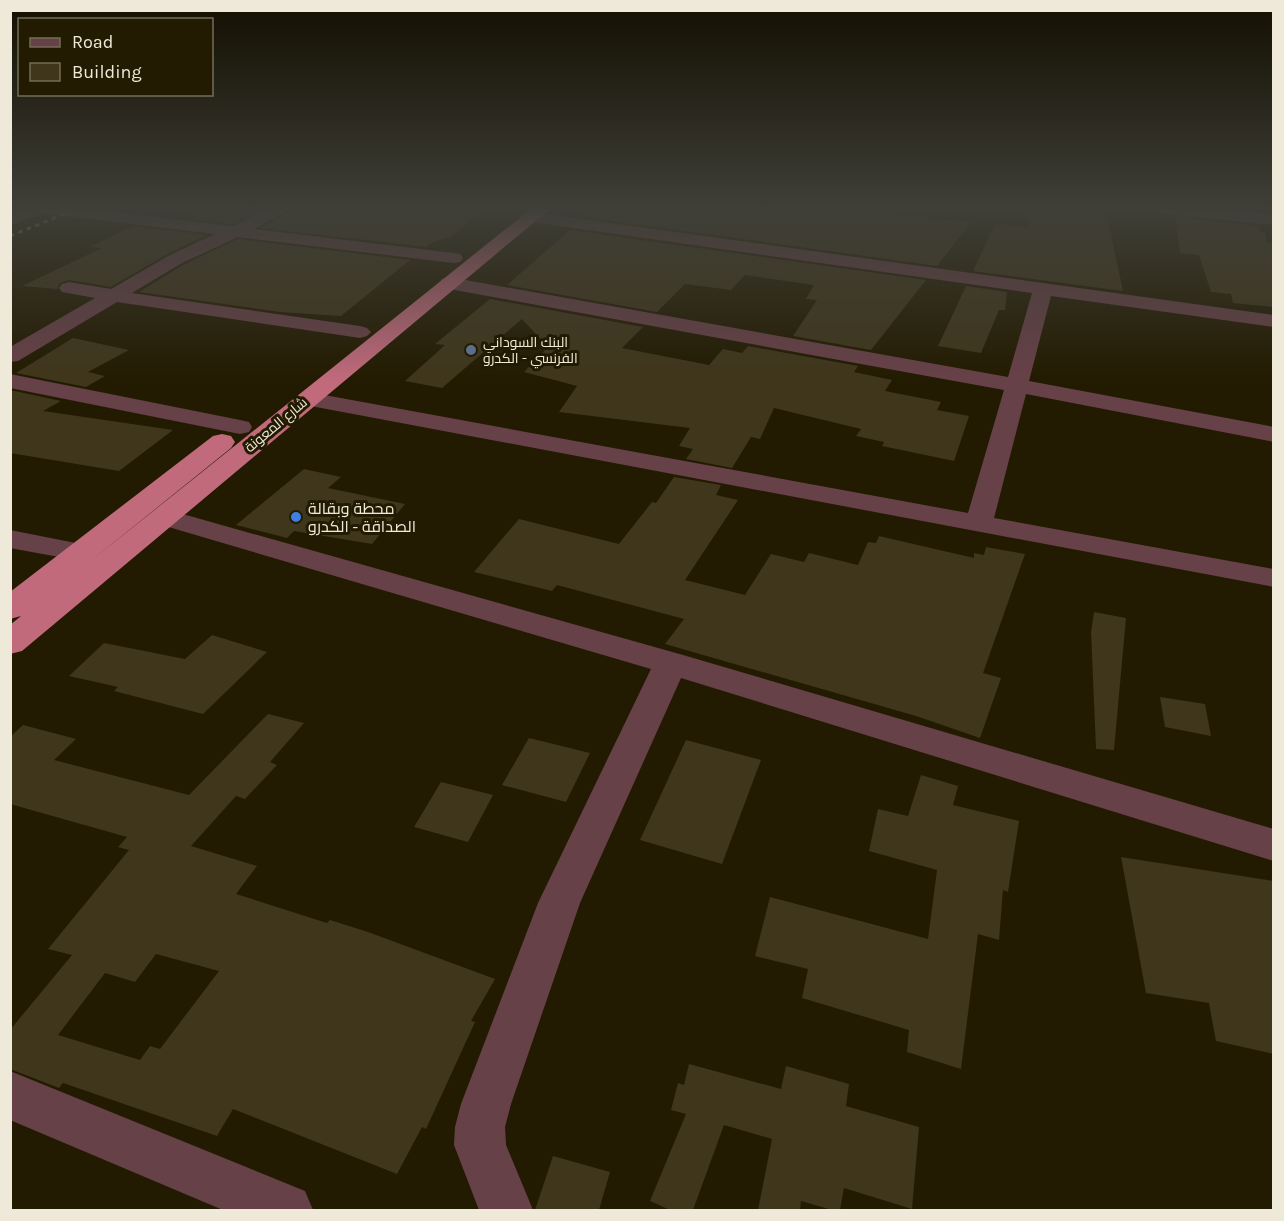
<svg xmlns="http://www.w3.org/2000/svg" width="1284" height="1221" font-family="Karla,Cairo,sans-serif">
  <rect width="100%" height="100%" fill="#231b01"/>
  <!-- building -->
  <path fill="#3f361b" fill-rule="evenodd" d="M 198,208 L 264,208 L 233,224 L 197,220 Z
    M 290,208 L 487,208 L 449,238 L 434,241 L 426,247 L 261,228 L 287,213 Z
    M 595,208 L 877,208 L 877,214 L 971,222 L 937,266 L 585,217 Z
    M 1026,209 L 1107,216 L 1123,291 L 973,271 L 995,224 L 1028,227 Z
    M 1175,217 L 1259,226 L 1261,233 L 1265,233 L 1267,243 L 1274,243 L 1274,307 L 1233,303 L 1231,294 L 1211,292 L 1199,255 L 1180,253 Z
    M 133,226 L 207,235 L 169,253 L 111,287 L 69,280 L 60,283 L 57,289 L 22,286 L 102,248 L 90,247 Z
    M 570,230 L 926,280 L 871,350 L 793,336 L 817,300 L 806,299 L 814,285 L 745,275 L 731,290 L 685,284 L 657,312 L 507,285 Z
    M 238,239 L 410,260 L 341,316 L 280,312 L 139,292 L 183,265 Z
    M 966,286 L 1007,292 L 1005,310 L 999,310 L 981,353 L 938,346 Z
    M 490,299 L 643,327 L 622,348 L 709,365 L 723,349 L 742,353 L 748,346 L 858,366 L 854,372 L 892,380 L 885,391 L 941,402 L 937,410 L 969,416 L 954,461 L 882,446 L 884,442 L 856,436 L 861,429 L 774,408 L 760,439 L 751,437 L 732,468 L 686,459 L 693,449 L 679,446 L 690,428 L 559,412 L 577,386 L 524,372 L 548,347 L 522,319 L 442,388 L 405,381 L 445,345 L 435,344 Z
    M 73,338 L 129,350 L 88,372 L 105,376 L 86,387 L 16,373 Z
    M 10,390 L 61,401 L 43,411 L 173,430 L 119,471 L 10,453 Z
    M 304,469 L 341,477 L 328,488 L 405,504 L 372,544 L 294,531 L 287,538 L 236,525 Z
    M 674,477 L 721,485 L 716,495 L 738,500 L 685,580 L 745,595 L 771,554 L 804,562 L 809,553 L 858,565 L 868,542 L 876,543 L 879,536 L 974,558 L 974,553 L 984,555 L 986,547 L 1025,554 L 983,673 L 1001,678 L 980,738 L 916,716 L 665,644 L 684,619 L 557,585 L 552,591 L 474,572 L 519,519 L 619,544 L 652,502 L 656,503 Z
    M 1094,612 L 1126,618 L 1114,750 L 1096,749 L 1091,632 Z
    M 212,635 L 267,652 L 203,714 L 114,691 L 118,687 L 69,676 L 104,643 L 185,659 Z
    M 1160,697 L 1205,704 L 1211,736 L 1165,727 Z
    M 268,714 L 304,723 L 270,762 L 277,765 L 245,799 L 236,796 L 191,846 L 257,866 L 236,894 L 327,923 L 330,920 L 368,932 L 495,979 L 471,1021 L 475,1022 L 426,1129 L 422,1127 L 397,1174 L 233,1109 L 217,1136 L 63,1083 L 59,1088 L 10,1069 L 10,1030 L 72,955 L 48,949 L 129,850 L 118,847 L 127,837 L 10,804 L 10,737 L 23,725 L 76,739 L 54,760 L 189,795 ZM 156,954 L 219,971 L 160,1049 L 150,1046 L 140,1060 L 58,1035 L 105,973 L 135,982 Z
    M 529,738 L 590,753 L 566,802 L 502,785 Z
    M 686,740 L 761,760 L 722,864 L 640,840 Z
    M 921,775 L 958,786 L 953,805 L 1019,821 L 1008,892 L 1003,890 L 999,940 L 978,934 L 961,1069 L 907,1052 L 909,1030 L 802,998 L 808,969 L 755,956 L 770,897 L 928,939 L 937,870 L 869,851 L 878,809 L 908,816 Z
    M 441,782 L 493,795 L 468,842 L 414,827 Z
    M 1121,857 L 1274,881 L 1274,1054 L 1216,1041 L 1209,1003 L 1146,993 Z
    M 689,1064 L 781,1089 L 786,1066 L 849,1084 L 846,1106 L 919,1127 L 912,1209 L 844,1188 L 840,1210 L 832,1210 L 801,1201 L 800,1210 L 758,1210 L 772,1139 L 724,1125 L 693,1210 L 670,1210 L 650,1201 L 686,1114 L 671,1110 L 678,1083 L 684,1085 Z
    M 553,1156 L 610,1172 L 599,1210 L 535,1210 Z"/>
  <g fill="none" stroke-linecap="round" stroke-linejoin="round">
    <!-- minor -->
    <path fill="#674148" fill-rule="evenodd" d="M 28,208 L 78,208 L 233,226 L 268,208 L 288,208 L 286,211 L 254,229 L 454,253 L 460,254 L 463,258 L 460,262 L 454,263 L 238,237 L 182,263 L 132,293 L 360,326 L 367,328 L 371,332 L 367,336 L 360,338 L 117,302 L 18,361 L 10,362 L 10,347 L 95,298 L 62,292 L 59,288 L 62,284 L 69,282 L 111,289 L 170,255 L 215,234 L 43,213 L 10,225 L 10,214 Z
      M 1149,208 L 1201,208 L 1274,215 L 1274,225 L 1157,213 Z
      M 531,212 L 1274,315 L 1274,327 L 1051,296 L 1029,381 L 1274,427 L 1274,442 L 1026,394 L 994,518 L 1274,569 L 1274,587 L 300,404 L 296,399 L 300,394 L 308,392 L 968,513 L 1004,390 L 449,289 L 442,287 L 439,283 L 442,279 L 449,277 L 1008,377 L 1032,293 L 525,221 L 523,217 Z
      M 10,374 L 240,420 L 249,422 L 252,427 L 249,432 L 240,434 L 10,388 Z
      M 165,509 L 683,655 L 1274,829 L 1274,861 L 681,678 L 580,903 L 511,1104 L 505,1127 L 506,1145 L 533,1210 L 479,1210 L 454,1145 L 455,1127 L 461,1104 L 538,903 L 651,669 L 155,523 L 151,517 L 155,511 Z
      M 10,530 L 91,546 L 96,552 L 91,558 L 81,561 L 10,548 Z
      M 10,1071 L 305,1191 L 313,1210 L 223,1210 L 10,1120 Z"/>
    <!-- trunk -->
    <path fill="#c06a7c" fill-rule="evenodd" d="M 532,208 L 551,208 L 22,651 L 10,654 L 10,625 L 21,616 L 10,619 L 10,592 L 213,436 L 222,434 L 231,436 L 235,442 L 231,448 L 87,564 Z"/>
    <!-- rail -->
    <path stroke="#99927e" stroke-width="3" stroke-dasharray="4.5 4.5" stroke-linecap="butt" d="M 10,236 L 79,208"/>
  </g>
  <!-- sky -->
  <linearGradient id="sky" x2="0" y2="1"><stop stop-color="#130f01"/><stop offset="0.55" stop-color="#3f3f38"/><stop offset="1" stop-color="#3f3f38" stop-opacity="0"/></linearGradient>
  <rect width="1284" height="379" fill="url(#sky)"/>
  <!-- markers -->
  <circle fill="#5c6f8a" stroke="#231b01" stroke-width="2" cx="471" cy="350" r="6"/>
  <circle fill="#3f7fe0" stroke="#231b01" stroke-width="2" cx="296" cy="517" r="6"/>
  <g text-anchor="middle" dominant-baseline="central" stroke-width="6" stroke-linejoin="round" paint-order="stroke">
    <!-- far-poi labels -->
    <g font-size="14" fill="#eee9d9" stroke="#231b01" text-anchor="start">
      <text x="483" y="342">البنك السوداني<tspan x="483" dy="16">الفرنسي - الكدرو</tspan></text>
    </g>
    <!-- far-street labels -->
    <g font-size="14" fill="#eee9d9" stroke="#231b01">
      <text transform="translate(276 425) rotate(-40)">شارع المعونة</text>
    </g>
    <!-- poi labels -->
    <g font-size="16" fill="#eee9d9" stroke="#231b01" text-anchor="start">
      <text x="308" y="508">محطة وبقالة<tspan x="308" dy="18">الصداقة - الكدرو</tspan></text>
    </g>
  </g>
  <!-- border -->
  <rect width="1284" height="1221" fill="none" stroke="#eee9d9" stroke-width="24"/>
  <!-- legend -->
  <rect x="18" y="18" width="195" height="78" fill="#231b01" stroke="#746d57" stroke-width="1.5"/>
  <rect x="30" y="38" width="30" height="9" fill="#674148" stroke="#746d57" stroke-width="1.5"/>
  <text x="72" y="48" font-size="18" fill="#eee9d9">Road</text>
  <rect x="30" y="63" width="30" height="18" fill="#3f361b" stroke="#746d57" stroke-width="1.5"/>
  <text x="72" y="78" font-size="18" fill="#eee9d9">Building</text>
</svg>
